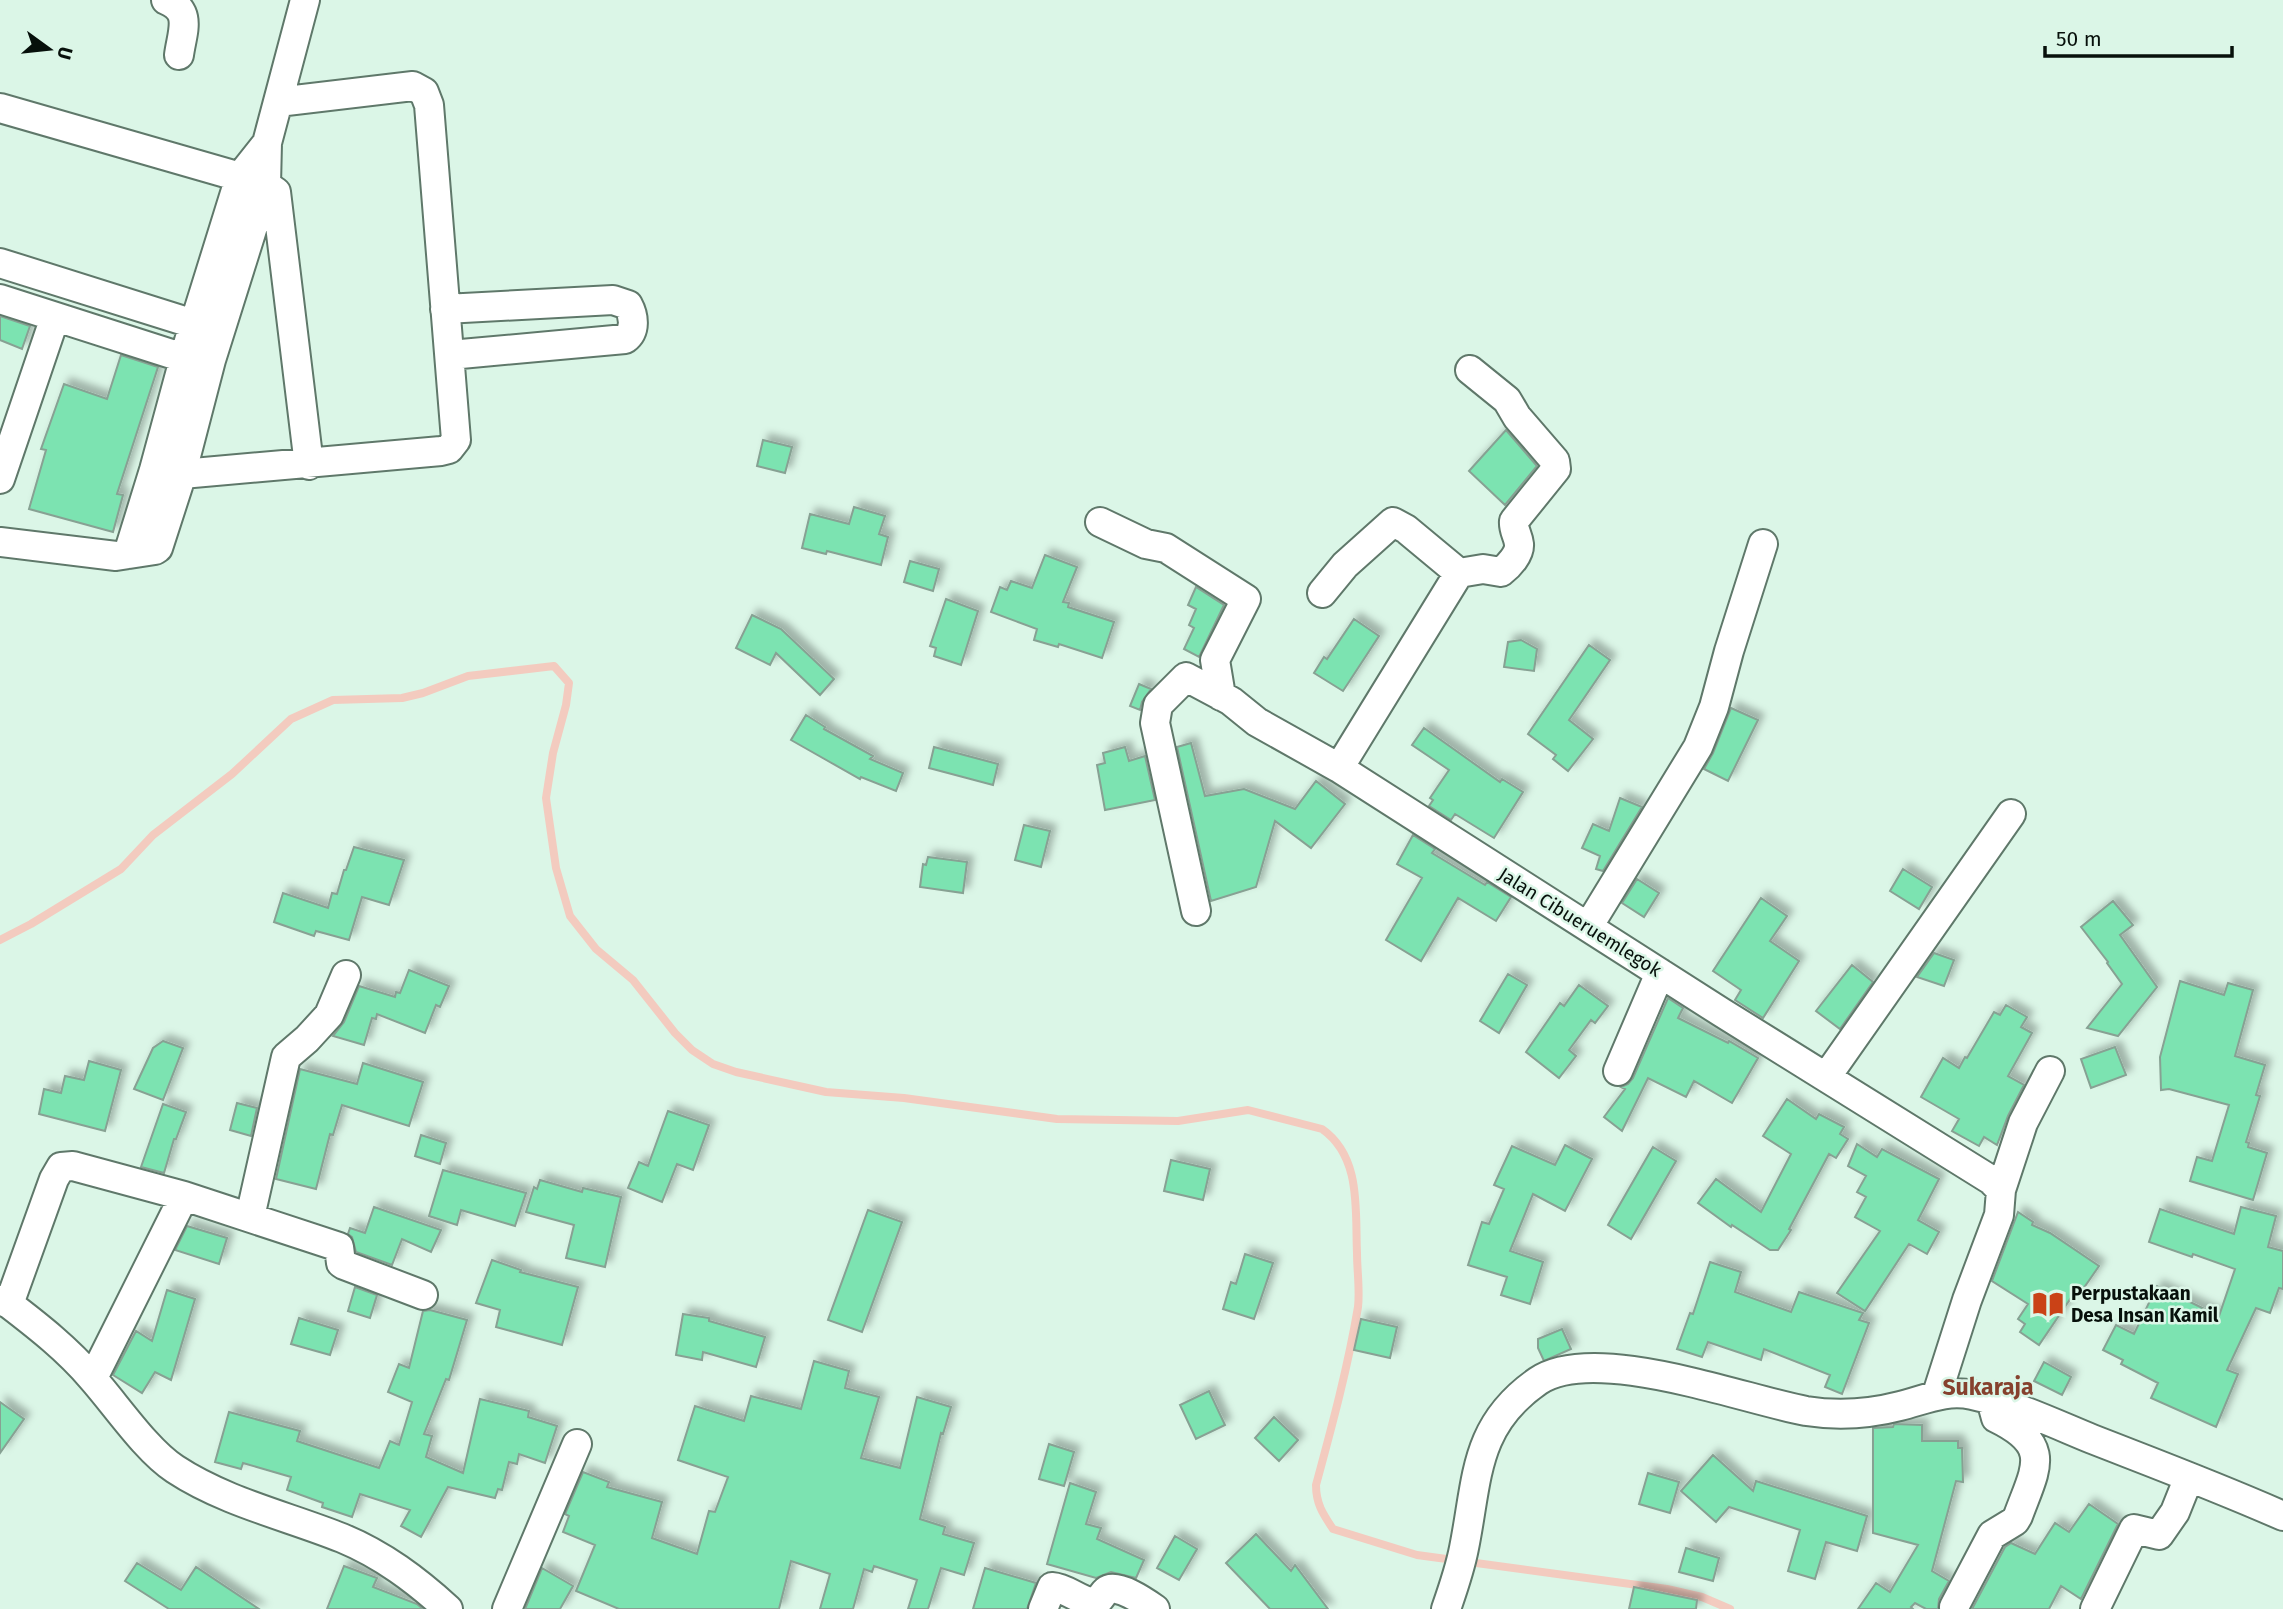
<svg xmlns="http://www.w3.org/2000/svg" width="2283" height="1609" font-family="'Fira Sans',sans-serif">
  <defs>
    <filter id="shadow"><feDropShadow dx="6" dy="-6" stdDeviation="3.5" flood-color="#0004"/></filter>
  </defs>
  <rect width="100%" height="100%" fill="#dbf6e7"/>
  <g fill="none" stroke-linecap="round" stroke-linejoin="round">
    <!-- stream -->
    <path stroke="#f3cbbf" stroke-width="8" d="M 0,940 L 31,924 L 121,869 L 153,835 L 232,774 L 291,719 L 333,700 L 402,698 L 423,693 L 468,676 L 554,666 L 569,683 L 566,705 L 553,753 L 546,798 L 556,868 L 570,916 L 596,949 L 633,980 L 675,1033 L 692,1050 L 713,1064 L 736,1072 L 826,1092 L 904,1098 L 1057,1119 L 1178,1121 L 1248,1110 L 1322,1129 C 1362,1157 1355,1211 1357,1253 C 1357,1270 1360,1290 1358,1307 C 1348,1367 1332,1426 1316,1485 C 1316,1504 1323,1514 1333,1529 L 1417,1555 L 1667,1589 L 1702,1597 L 1730,1609"/>
  </g>
  <!-- building -->
  <path fill="#7ce3b1" stroke="#87a193" stroke-width="2" filter="url(#shadow)" d="M 0,316 L 30,326 L 22,349 L 0,340 Z
    M 121,355 L 158,367 L 117,494 L 123,495 L 113,532 L 29,509 L 46,450 L 41,449 L 64,384 L 107,399 Z
    M 1506,430 L 1537,466 L 1505,505 L 1469,471 Z
    M 763,440 L 792,447 L 785,473 L 757,466 Z
    M 854,507 L 885,516 L 879,534 L 888,537 L 881,565 L 827,551 L 826,554 L 802,548 L 810,514 L 849,524 Z
    M 1045,555 L 1077,567 L 1063,602 L 1069,603 L 1068,607 L 1114,622 L 1102,658 L 1059,644 L 1058,647 L 1034,640 L 1037,629 L 991,612 L 1000,587 L 1007,590 L 1011,581 L 1032,588 Z
    M 910,561 L 939,569 L 933,591 L 904,582 Z
    M 1196,587 L 1224,605 L 1199,657 L 1184,649 L 1194,628 L 1189,625 L 1196,609 L 1188,605 Z
    M 946,599 L 978,611 L 961,665 L 934,656 L 936,648 L 930,646 Z
    M 752,615 L 781,629 L 834,679 L 820,695 L 776,653 L 770,665 L 736,648 Z
    M 1354,619 L 1379,636 L 1343,691 L 1314,673 L 1324,657 L 1327,659 Z
    M 1521,640 L 1537,649 L 1534,671 L 1504,667 L 1508,642 Z
    M 1589,645 L 1610,660 L 1569,720 L 1593,739 L 1568,771 L 1553,759 L 1556,755 L 1528,734 Z
    M 1139,684 L 1151,689 L 1142,702 L 1140,710 L 1130,706 Z
    M 1731,708 L 1758,720 L 1728,781 L 1704,769 L 1713,753 Z
    M 806,715 L 825,727 L 824,729 L 873,756 L 870,759 L 903,773 L 896,791 L 861,777 L 860,779 L 791,740 Z
    M 1424,728 L 1500,782 L 1502,779 L 1523,792 L 1494,838 L 1455,814 L 1451,820 L 1429,806 L 1433,800 L 1430,798 L 1449,770 L 1412,745 Z
    M 1191,743 L 1205,796 L 1244,789 L 1295,809 L 1316,781 L 1345,804 L 1311,848 L 1275,821 L 1256,887 L 1211,901 L 1177,747 Z
    M 934,747 L 998,764 L 993,785 L 929,768 Z
    M 1125,747 L 1129,761 L 1145,756 L 1155,800 L 1105,810 L 1097,765 L 1105,763 L 1103,753 Z
    M 1620,798 L 1642,807 L 1603,871 L 1596,869 L 1600,856 L 1582,848 L 1593,824 L 1609,831 Z
    M 1024,825 L 1050,831 L 1041,867 L 1015,860 Z
    M 1413,835 L 1435,849 L 1432,853 L 1485,885 L 1487,882 L 1511,897 L 1496,921 L 1458,898 L 1421,961 L 1386,940 L 1422,878 L 1397,864 Z
    M 354,847 L 404,860 L 389,905 L 362,897 L 349,940 L 316,931 L 314,936 L 274,922 L 283,893 L 328,908 L 332,893 L 337,894 L 344,870 L 346,870 Z
    M 928,857 L 967,862 L 963,893 L 920,887 L 923,864 L 926,865 Z
    M 1903,869 L 1932,887 L 1919,909 L 1890,891 Z
    M 1637,879 L 1659,893 L 1644,917 L 1622,903 Z
    M 1761,898 L 1787,916 L 1770,941 L 1799,961 L 1763,1018 L 1735,1000 L 1741,990 L 1713,971 Z
    M 2113,901 L 2133,925 L 2120,935 L 2157,987 L 2118,1036 L 2087,1028 L 2122,984 L 2107,963 L 2108,962 L 2081,927 Z
    M 1934,953 L 1954,960 L 1944,986 L 1917,977 Z
    M 1852,965 L 1873,982 L 1840,1029 L 1816,1011 Z
    M 409,970 L 449,986 L 440,1007 L 436,1005 L 425,1033 L 377,1014 L 376,1019 L 372,1018 L 364,1045 L 333,1036 L 344,1022 L 359,986 L 395,997 L 396,992 L 400,993 Z
    M 1508,974 L 1527,985 L 1499,1033 L 1480,1021 Z
    M 2180,981 L 2224,995 L 2228,983 L 2253,990 L 2235,1056 L 2265,1065 L 2256,1095 L 2260,1096 L 2246,1142 L 2249,1143 L 2248,1147 L 2267,1153 L 2253,1200 L 2190,1181 L 2197,1157 L 2212,1161 L 2229,1105 L 2169,1089 L 2161,1090 L 2160,1057 Z
    M 1579,985 L 1608,1006 L 1595,1023 L 1591,1020 L 1569,1050 L 1576,1056 L 1559,1078 L 1526,1052 L 1560,1003 L 1564,1006 Z
    M 1668,998 L 1683,1008 L 1678,1018 L 1728,1043 L 1729,1041 L 1758,1058 L 1732,1103 L 1694,1081 L 1686,1097 L 1648,1078 L 1622,1131 L 1604,1117 L 1625,1089 L 1621,1087 L 1628,1084 L 1633,1078 Z
    M 2006,1005 L 2027,1017 L 2021,1027 L 2032,1033 L 2008,1076 L 2024,1085 L 2008,1116 L 1997,1145 L 1984,1137 L 1979,1146 L 1952,1131 L 1959,1119 L 1921,1097 L 1943,1058 L 1959,1068 L 1965,1057 L 1967,1058 L 1994,1012 L 2000,1015 Z
    M 163,1041 L 183,1048 L 163,1100 L 134,1089 L 153,1048 Z
    M 2115,1047 L 2126,1075 L 2091,1088 L 2081,1059 Z
    M 89,1061 L 121,1070 L 105,1131 L 39,1114 L 44,1089 L 61,1093 L 65,1076 L 84,1080 Z
    M 363,1063 L 423,1082 L 409,1126 L 342,1105 L 333,1135 L 330,1134 L 316,1189 L 276,1179 L 300,1069 L 357,1084 Z
    M 1787,1099 L 1816,1119 L 1819,1114 L 1844,1127 L 1840,1134 L 1848,1139 L 1836,1158 L 1829,1154 L 1789,1229 L 1791,1230 L 1778,1250 L 1770,1250 L 1732,1225 L 1731,1227 L 1698,1203 L 1716,1179 L 1761,1212 L 1791,1154 L 1763,1136 Z
    M 237,1103 L 257,1108 L 251,1136 L 230,1130 Z
    M 163,1104 L 186,1112 L 176,1139 L 174,1139 L 164,1173 L 141,1167 Z
    M 668,1111 L 709,1125 L 693,1170 L 677,1164 L 662,1202 L 628,1188 L 639,1162 L 648,1166 Z
    M 421,1135 L 446,1143 L 440,1164 L 415,1156 Z
    M 1857,1144 L 1877,1157 L 1882,1149 L 1939,1179 L 1918,1220 L 1939,1232 L 1927,1254 L 1909,1244 L 1865,1311 L 1837,1293 L 1880,1231 L 1855,1217 L 1866,1197 L 1857,1192 L 1866,1176 L 1848,1166 Z
    M 1565,1145 L 1592,1159 L 1565,1211 L 1533,1194 L 1510,1251 L 1543,1262 L 1530,1304 L 1501,1295 L 1507,1277 L 1468,1265 L 1482,1222 L 1489,1224 L 1504,1189 L 1494,1185 L 1512,1146 L 1555,1165 Z
    M 1653,1147 L 1676,1161 L 1631,1239 L 1608,1225 Z
    M 1171,1160 L 1210,1169 L 1203,1200 L 1164,1191 Z
    M 443,1170 L 526,1193 L 515,1226 L 461,1210 L 457,1225 L 429,1216 Z
    M 540,1180 L 582,1192 L 583,1188 L 621,1197 L 605,1267 L 566,1258 L 574,1225 L 526,1212 L 534,1187 L 537,1189 Z
    M 374,1207 L 441,1230 L 431,1252 L 402,1239 L 392,1265 L 356,1252 L 352,1237 L 348,1234 L 350,1228 L 365,1233 Z
    M 2241,1207 L 2276,1216 L 2268,1247 L 2283,1251 L 2283,1289 L 2279,1288 L 2270,1313 L 2256,1308 L 2227,1370 L 2238,1374 L 2216,1427 L 2151,1398 L 2158,1383 L 2121,1364 L 2123,1360 L 2103,1350 L 2116,1325 L 2134,1334 L 2157,1286 L 2219,1316 L 2235,1269 L 2193,1254 L 2192,1257 L 2149,1242 L 2160,1209 L 2234,1234 Z
    M 868,1210 L 902,1222 L 862,1332 L 828,1320 Z
    M 2018,1212 L 2033,1222 L 2032,1225 L 2050,1233 L 2099,1266 L 2083,1289 L 2079,1286 L 2039,1345 L 2020,1332 L 2025,1324 L 2018,1319 L 2028,1304 L 1992,1281 Z
    M 187,1226 L 227,1238 L 219,1264 L 175,1250 Z
    M 1245,1254 L 1273,1263 L 1254,1319 L 1223,1309 L 1231,1282 L 1236,1284 Z
    M 492,1260 L 521,1270 L 520,1272 L 578,1287 L 562,1345 L 496,1327 L 500,1310 L 476,1303 Z
    M 1710,1262 L 1741,1272 L 1735,1292 L 1791,1312 L 1799,1292 L 1863,1313 L 1859,1320 L 1869,1323 L 1842,1394 L 1825,1387 L 1830,1375 L 1764,1349 L 1761,1360 L 1708,1342 L 1702,1357 L 1677,1349 L 1690,1313 L 1693,1314 Z
    M 355,1287 L 377,1295 L 370,1318 L 348,1311 Z
    M 167,1290 L 195,1299 L 171,1380 L 155,1372 L 142,1393 L 113,1375 L 136,1331 L 152,1341 Z
    M 430,1310 L 467,1320 L 449,1380 L 446,1379 L 424,1434 L 432,1436 L 426,1457 L 463,1473 L 480,1399 L 529,1411 L 528,1417 L 557,1426 L 545,1463 L 519,1454 L 517,1464 L 509,1462 L 502,1490 L 498,1489 L 495,1498 L 448,1487 L 421,1537 L 401,1526 L 410,1510 L 360,1494 L 352,1517 L 322,1507 L 323,1503 L 287,1490 L 291,1477 L 243,1463 L 241,1469 L 215,1462 L 229,1412 L 300,1431 L 297,1441 L 379,1468 L 390,1441 L 399,1445 L 412,1402 L 388,1392 L 399,1364 L 409,1368 L 423,1311 Z
    M 683,1314 L 709,1318 L 709,1321 L 765,1337 L 756,1367 L 703,1352 L 702,1360 L 676,1355 Z
    M 299,1318 L 338,1330 L 330,1355 L 291,1344 Z
    M 1361,1319 L 1397,1327 L 1390,1358 L 1354,1350 Z
    M 1562,1329 L 1571,1349 L 1544,1361 L 1538,1348 L 1538,1339 Z
    M 814,1361 L 849,1371 L 845,1388 L 879,1397 L 861,1458 L 900,1468 L 917,1397 L 951,1407 L 943,1434 L 941,1433 L 920,1519 L 945,1527 L 943,1534 L 974,1543 L 964,1575 L 941,1568 L 928,1609 L 908,1609 L 917,1580 L 874,1566 L 872,1572 L 864,1569 L 853,1609 L 820,1609 L 830,1574 L 791,1561 L 779,1609 L 619,1609 L 576,1591 L 595,1545 L 563,1532 L 569,1516 L 565,1514 L 583,1472 L 609,1482 L 607,1487 L 662,1502 L 652,1538 L 697,1554 L 709,1511 L 715,1512 L 728,1477 L 678,1460 L 695,1406 L 744,1421 L 751,1396 L 801,1409 Z
    M 2044,1362 L 2071,1377 L 2062,1395 L 2034,1381 Z
    M 1209,1391 L 1225,1425 L 1196,1439 L 1180,1405 Z
    M 0,1402 L 24,1419 L 0,1453 Z
    M 1274,1417 L 1298,1440 L 1279,1461 L 1255,1438 Z
    M 1894,1424 L 1922,1425 L 1922,1441 L 1958,1441 L 1958,1448 L 1962,1448 L 1963,1482 L 1956,1481 L 1932,1571 L 1949,1581 L 1939,1599 L 1938,1609 L 1926,1609 L 1915,1603 L 1911,1607 L 1913,1609 L 1858,1609 L 1876,1583 L 1890,1592 L 1918,1545 L 1873,1533 L 1873,1428 L 1893,1427 Z
    M 1049,1444 L 1074,1452 L 1064,1486 L 1039,1479 Z
    M 1713,1455 L 1753,1491 L 1756,1481 L 1867,1516 L 1857,1551 L 1826,1542 L 1815,1579 L 1788,1571 L 1800,1530 L 1729,1507 L 1716,1522 L 1681,1491 Z
    M 1648,1473 L 1679,1482 L 1670,1513 L 1639,1504 Z
    M 1070,1483 L 1096,1492 L 1086,1524 L 1101,1528 L 1097,1539 L 1144,1560 L 1136,1578 L 1111,1572 L 1096,1578 L 1047,1564 Z
    M 2089,1504 L 2118,1524 L 2081,1599 L 2061,1586 L 2049,1609 L 1972,1609 L 2005,1547 L 2011,1543 L 2035,1554 L 2055,1523 L 2069,1532 Z
    M 1256,1534 L 1291,1571 L 1295,1565 L 1328,1609 L 1270,1609 L 1226,1563 Z
    M 1175,1536 L 1197,1549 L 1179,1580 L 1157,1568 Z
    M 1686,1548 L 1719,1558 L 1713,1581 L 1679,1572 Z
    M 137,1563 L 181,1590 L 196,1567 L 259,1609 L 169,1609 L 125,1581 Z
    M 344,1566 L 377,1578 L 373,1587 L 417,1604 L 423,1609 L 327,1609 Z
    M 542,1568 L 573,1586 L 560,1609 L 525,1609 Z
    M 985,1568 L 1036,1583 L 1027,1609 L 973,1609 Z
    M 1634,1587 L 1697,1600 L 1696,1609 L 1629,1609 Z"/>
  <g fill="none" stroke-linecap="round" stroke-linejoin="round">
    <defs>
      <path id="minor" d="M 166,0 C 193,11 182,32 179,55
        M 0,108 L 240,177 L 266,185 L 276,192 L 309,465
        M 267,143 L 305,0
        M 0,263 L 194,324
        M 0,299 L 184,358
        M 445,309 L 613,300 L 628,305 C 634,316 636,331 625,339 L 450,355
        M 182,474 L 441,451 L 449,449 L 456,440 L 429,105 L 424,92 L 413,86 L 278,102
        M 0,479 L 55,317
        M 1100,522 L 1146,544 L 1166,548 L 1246,599 L 1215,660 L 1221,696
        M 0,542 L 116,556 L 155,550 L 158,548 L 179,483 L 211,360 L 266,185 L 267,143 L 240,177 L 189,341 L 154,470 L 128,554
        M 1322,593 L 1345,565 L 1393,522 L 1406,529 L 1459,573
        M 1339,768 L 1459,573 L 1483,569 L 1501,572 C 1509,566 1520,554 1519,544 C 1518,535 1513,530 1514,521 L 1556,469 L 1555,461 L 1517,417 L 1507,400 L 1470,370
        M 1196,911 L 1155,723 L 1158,705 L 1186,677 L 1231,701 L 1257,722 L 1339,768 L 1721,1012 L 1991,1180 L 2001,1190 L 1999,1215 L 1967,1300 L 1937,1394
        M 1588,927 L 1698,747 L 1714,707 L 1729,651 L 1763,544
        M 1618,1071 L 1660,973
        M 1827,1076 L 2011,814
        M 2001,1190 L 2023,1123 L 2050,1071
        M 250,1217 L 286,1057 L 307,1039 L 329,1015 L 346,975
        M 0,1300 L 9,1304 C 39,1327 67,1349 92,1378 C 116,1405 146,1450 175,1469 C 225,1502 287,1516 342,1538 C 383,1555 416,1580 448,1609
        M 9,1304 L 54,1179 L 61,1167 L 73,1166 L 184,1196 L 339,1247 L 341,1263 L 344,1265 L 423,1295
        M 93,1378 L 184,1196
        M 1954,1607 L 1992,1535 L 2015,1521 L 2018,1516 C 2036,1467 2053,1446 1996,1418 L 1993,1407
        M 507,1609 L 577,1444
        M 1043,1609 L 1052,1587 C 1067,1588 1081,1602 1093,1602 C 1100,1602 1101,1595 1106,1591 C 1116,1582 1145,1602 1155,1609
        M 1446,1609 C 1453,1589 1460,1569 1464,1548 C 1478,1479 1473,1426 1538,1381 C 1594,1343 1742,1399 1806,1411 C 1838,1416 1869,1414 1900,1406 C 1924,1400 1947,1389 1972,1395 C 2013,1404 2053,1423 2092,1439 C 2156,1464 2220,1488 2283,1516
        M 2095,1609 L 2134,1529 L 2159,1535 L 2175,1512 L 2189,1477"/>
    </defs>
    <!-- minor casing -->
    <use href="#minor" stroke="#5f786a" stroke-width="32"/>
    <!-- minor -->
    <use href="#minor" stroke="#fff" stroke-width="28"/>
  </g>
  <!-- icons -->
  <defs>
    <symbol id="library-bare" viewBox="-9 -9 18 18"><path d="M-6-4Q-3-5.5-.7-3.5V5Q-3 3-6 4ZM6-4Q3-5.5 .7-3.5V5Q3 3 6 4Z" fill="#ca4217" stroke="#dbf6e7" stroke-width="2.5" paint-order="stroke"/></symbol>
  </defs>
  <g fill-rule="evenodd">
    <use href="#library-bare" x="2026" y="1282" width="44" height="44"/>
  </g>
  <g text-anchor="middle" dominant-baseline="central" stroke-width="5" stroke-linejoin="round" paint-order="stroke">
    <!-- street labels -->
    <g font-size="19" fill="#07100b" stroke="#dbf6e7">
      <text transform="translate(1580 922) rotate(32)">Jalan Cibueruemlegok</text>
    </g>
    <!-- poi labels -->
    <g font-size="19" font-weight="bold" fill="#07100b" stroke="#dbf6e7" text-anchor="start">
      <text x="2071" y="1293">Perpustakaan<tspan x="2071" dy="22">Desa Insan Kamil</tspan></text>
    </g>
    <!-- quarter labels -->
    <g font-size="23" font-weight="bold" fill="#86412e" stroke="#dbf6e7">
      <text x="1988" y="1387">Sukaraja</text>
    </g>
  </g>
  <!-- north arrow -->
  <g transform="translate(49 49) rotate(105)" stroke="#dbf6e7" stroke-width="5" paint-order="stroke">
  <path d="M0-5L12 26L0 18L-12 26Z" fill="#07100b"/>
  <text y="-10" font-size="19" font-weight="bold" text-anchor="middle" fill="#07100b">U</text>
  </g>
  <!-- scale -->
  <path d="M2045 46v10h187v-10" fill="none" stroke="#07100b" stroke-width="3.5"/>
  <text x="2056" y="46" font-size="21" fill="#07100b" stroke="#dbf6e7" stroke-width="5" paint-order="stroke">50 m</text>
</svg>
